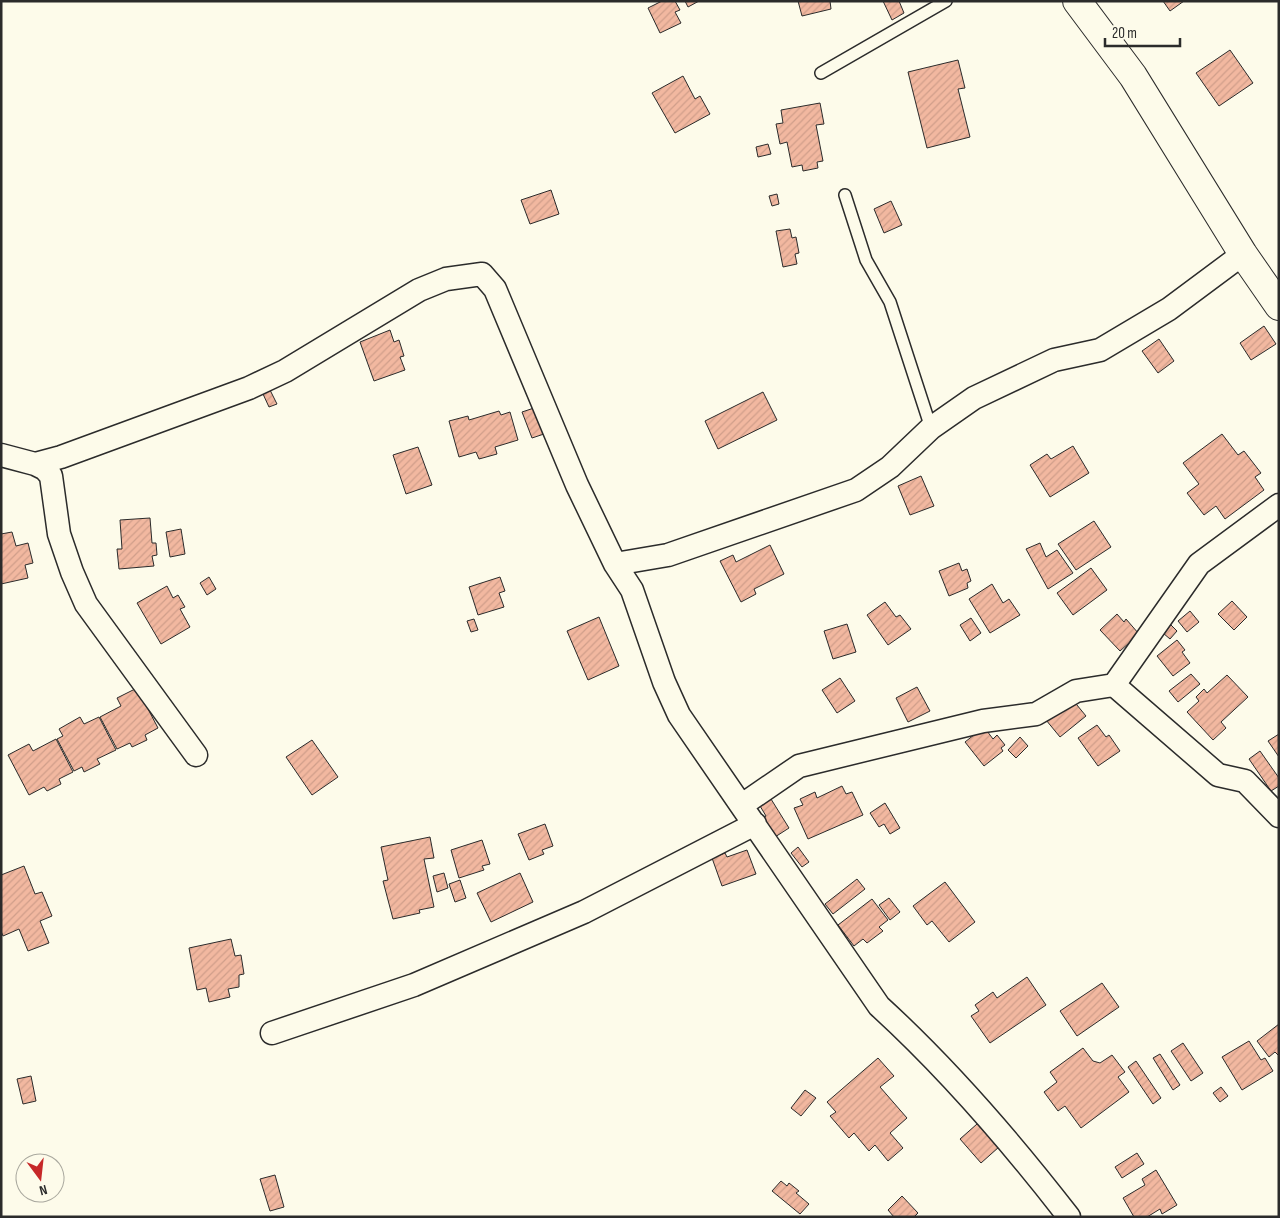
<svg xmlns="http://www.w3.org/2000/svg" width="1280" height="1218" font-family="'Sofia Sans Condensed',sans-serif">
  <defs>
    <pattern id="building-hatch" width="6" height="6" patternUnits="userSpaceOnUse" patternTransform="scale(1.25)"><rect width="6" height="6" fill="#f2b8a0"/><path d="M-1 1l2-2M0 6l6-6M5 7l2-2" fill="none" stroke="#d09e8a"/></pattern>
  </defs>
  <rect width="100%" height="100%" fill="#fdfbea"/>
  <!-- building -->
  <path fill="url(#building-hatch)" stroke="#2b2b2b" d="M 662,1 L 675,1 L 680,10 L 675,12 L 681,23 L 660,33 L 648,8 Z
    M 685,1 L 699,1 L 688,7 Z
    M 798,1 L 830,1 L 831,9 L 802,16 Z
    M 883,1 L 899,1 L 904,13 L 892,20 Z
    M 1163,1 L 1184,1 L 1170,11 Z
    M 1230,50 L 1253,83 L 1219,106 L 1196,73 Z
    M 958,60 L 965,88 L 958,89 L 970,137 L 927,148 L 908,72 Z
    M 683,76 L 695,99 L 700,96 L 710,114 L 675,133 L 652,93 Z
    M 820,103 L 824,124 L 816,125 L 823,161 L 817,162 L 818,168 L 803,171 L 802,165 L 792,167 L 787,142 L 780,144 L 776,124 L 783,123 L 781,110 Z
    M 768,144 L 771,154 L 758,157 L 756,147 Z
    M 551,190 L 559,214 L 530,224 L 521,200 Z
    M 777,194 L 779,204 L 772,206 L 769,196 Z
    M 891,201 L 902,225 L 884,233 L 874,209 Z
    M 790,229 L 792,238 L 796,237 L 799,253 L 795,254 L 797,264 L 783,267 L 776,231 Z
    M 1264,326 L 1276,344 L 1251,360 L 1240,343 Z
    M 390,330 L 394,342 L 399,340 L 404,356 L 400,357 L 405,370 L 374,381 L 360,342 Z
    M 1159,339 L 1174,361 L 1158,373 L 1142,351 Z
    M 270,390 L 277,404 L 269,407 L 263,394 Z
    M 763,392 L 777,420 L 718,449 L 705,421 Z
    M 537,407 L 547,433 L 532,438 L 522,412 Z
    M 499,411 L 501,415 L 510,412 L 518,440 L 495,447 L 497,454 L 479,459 L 476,452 L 459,457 L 449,421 L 468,416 L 469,420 Z
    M 1222,434 L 1238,455 L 1244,451 L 1261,473 L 1255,477 L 1264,490 L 1225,519 L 1216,506 L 1204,515 L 1187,493 L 1199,484 L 1183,463 Z
    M 1073,446 L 1089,473 L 1050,497 L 1030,465 L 1047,454 L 1051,459 Z
    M 418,447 L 432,485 L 406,494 L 393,455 Z
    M 921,476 L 934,506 L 910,515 L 898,486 Z
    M 150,518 L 152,543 L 156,543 L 157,555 L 152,556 L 154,566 L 119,569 L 117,549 L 122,549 L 120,520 Z
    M 1094,521 L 1111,547 L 1076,570 L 1058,544 Z
    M 181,529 L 185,554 L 170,557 L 166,532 Z
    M 12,532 L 16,546 L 28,543 L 33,563 L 25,565 L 28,578 L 1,584 L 1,534 Z
    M 1040,543 L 1046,557 L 1057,550 L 1073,573 L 1048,589 L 1026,549 Z
    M 770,545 L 784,574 L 754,589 L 756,594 L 741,602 L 720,561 L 733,555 L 736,562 Z
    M 959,563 L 962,571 L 967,569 L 971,581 L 967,583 L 968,588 L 949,596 L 939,571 Z
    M 1091,568 L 1107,590 L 1073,615 L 1057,593 Z
    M 209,577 L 216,589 L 207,595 L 200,583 Z
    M 500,577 L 505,591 L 499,593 L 504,607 L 478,615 L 469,587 Z
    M 992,584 L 1003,603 L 1009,599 L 1020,615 L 990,633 L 969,599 Z
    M 167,586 L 173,598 L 178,595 L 185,607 L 180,609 L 190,627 L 161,644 L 137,603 Z
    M 1232,601 L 1247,617 L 1234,630 L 1218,614 Z
    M 885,602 L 896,617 L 900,615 L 911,629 L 888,645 L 867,615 Z
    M 1190,611 L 1199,622 L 1187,632 L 1178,621 Z
    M 1117,614 L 1124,622 L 1126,619 L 1139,634 L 1120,651 L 1100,630 Z
    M 599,617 L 619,666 L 588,680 L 567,631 Z
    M 971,618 L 981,633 L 970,641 L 960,625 Z
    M 474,619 L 478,630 L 471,632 L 467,621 Z
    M 847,624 L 856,652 L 833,659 L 824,631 Z
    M 1171,625 L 1177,631 L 1170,639 L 1163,633 Z
    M 1177,640 L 1185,650 L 1182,652 L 1190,663 L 1173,676 L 1157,656 Z
    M 1191,674 L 1200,684 L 1178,702 L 1169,691 Z
    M 1227,675 L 1248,697 L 1221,722 L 1226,728 L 1213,740 L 1187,712 L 1199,701 L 1196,697 L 1204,689 L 1207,693 Z
    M 840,678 L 855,701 L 837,713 L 822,690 Z
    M 917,687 L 930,711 L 908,722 L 896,698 Z
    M 137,688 L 158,728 L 145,735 L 147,740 L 132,747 L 130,743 L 117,749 L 100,717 L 121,706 L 117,698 Z
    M 1072,699 L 1086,716 L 1060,737 L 1046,720 Z
    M 80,717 L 84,724 L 99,717 L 116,750 L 97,759 L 100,764 L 84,772 L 82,767 L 74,771 L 57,739 L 63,736 L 59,729 Z
    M 1097,725 L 1106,737 L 1109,735 L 1120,751 L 1098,766 L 1078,738 Z
    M 984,727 L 993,739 L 997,735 L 1005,745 L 1001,748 L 1003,751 L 984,766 L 965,742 Z
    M 1279,734 L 1279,757 L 1268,741 Z
    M 1020,737 L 1028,746 L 1016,758 L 1008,750 Z
    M 56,739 L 73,772 L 59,779 L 61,784 L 47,791 L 44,787 L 29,795 L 8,755 L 29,744 L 33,751 Z
    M 312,740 L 338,777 L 312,795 L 286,757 Z
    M 1260,751 L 1279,778 L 1279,786 L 1271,791 L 1249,759 Z
    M 842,786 L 846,794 L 852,792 L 863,815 L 808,839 L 794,808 L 803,805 L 800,799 L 815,792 L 817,798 Z
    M 771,799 L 789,828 L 775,837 L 763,818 L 766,816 L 760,806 Z
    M 885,803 L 900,828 L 890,834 L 884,824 L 879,827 L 870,813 Z
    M 545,824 L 553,846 L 542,850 L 544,854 L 529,860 L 518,834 Z
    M 430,837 L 434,858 L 424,859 L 434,907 L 419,910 L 420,913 L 393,919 L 383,881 L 388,880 L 381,847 Z
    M 482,840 L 490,864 L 482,866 L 484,870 L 459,878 L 451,850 Z
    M 798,847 L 809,862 L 802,867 L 791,853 Z
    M 747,850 L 756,874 L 722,886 L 712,858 L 725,853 L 727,857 Z
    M 24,866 L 35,894 L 42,892 L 52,916 L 40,921 L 49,943 L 28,951 L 19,929 L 3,936 L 1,931 L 1,875 Z
    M 444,873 L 448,888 L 437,892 L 433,876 Z
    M 520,873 L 533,902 L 491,922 L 477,893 Z
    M 857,879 L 865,889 L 833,914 L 825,904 Z
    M 460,880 L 466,898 L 455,902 L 449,884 Z
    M 945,882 L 975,922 L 949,942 L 932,921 L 927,925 L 913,906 Z
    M 889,898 L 900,912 L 890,920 L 879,905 Z
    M 872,899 L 888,920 L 879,927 L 883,931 L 867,943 L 863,939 L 854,946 L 838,925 Z
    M 231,939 L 235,956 L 241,955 L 244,974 L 239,975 L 239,987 L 228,989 L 230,997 L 209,1002 L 206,988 L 197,990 L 189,948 Z
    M 1027,977 L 1046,1005 L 990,1043 L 971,1016 L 979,1011 L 975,1005 L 993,992 L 997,998 Z
    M 1102,983 L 1119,1007 L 1077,1036 L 1060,1011 Z
    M 1279,1024 L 1279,1056 L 1275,1052 L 1269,1057 L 1257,1041 Z
    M 1249,1041 L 1261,1060 L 1265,1058 L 1273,1071 L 1242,1090 L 1222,1057 Z
    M 1183,1043 L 1203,1073 L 1191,1081 L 1171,1051 Z
    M 1083,1048 L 1093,1061 L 1100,1063 L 1112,1055 L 1125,1072 L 1118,1077 L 1129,1092 L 1081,1128 L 1065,1106 L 1058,1111 L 1044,1092 L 1057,1082 L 1050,1072 Z
    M 1160,1054 L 1180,1085 L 1173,1090 L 1153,1058 Z
    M 878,1058 L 894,1076 L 880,1087 L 907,1118 L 890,1133 L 903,1148 L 888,1161 L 875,1145 L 869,1151 L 854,1133 L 849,1138 L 830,1116 L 836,1112 L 827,1102 Z
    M 1136,1061 L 1161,1098 L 1153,1104 L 1128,1067 Z
    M 31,1076 L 36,1101 L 23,1104 L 17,1079 Z
    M 1221,1087 L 1228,1096 L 1220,1102 L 1213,1093 Z
    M 805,1090 L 816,1098 L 801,1116 L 791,1108 Z
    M 977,1124 L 999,1147 L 981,1163 L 960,1139 Z
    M 1137,1153 L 1144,1164 L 1122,1178 L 1115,1167 Z
    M 1156,1170 L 1177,1205 L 1162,1214 L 1160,1209 L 1147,1217 L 1134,1217 L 1123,1198 L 1145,1185 L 1142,1179 Z
    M 275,1175 L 284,1207 L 270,1211 L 260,1179 Z
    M 781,1181 L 787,1186 L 789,1183 L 799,1191 L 796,1193 L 809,1204 L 800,1214 L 772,1191 Z
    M 902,1196 L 918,1213 L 914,1217 L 894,1217 L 888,1210 Z"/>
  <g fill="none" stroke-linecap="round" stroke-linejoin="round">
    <defs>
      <path id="lane" d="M 821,73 L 946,1
        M 845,195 L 866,260 L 890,302 L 931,428"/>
      <path id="street" d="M 1,455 L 35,464 L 61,457 L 249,388 L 285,371 L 419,290 L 446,279 L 482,274 L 495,289 L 577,485 L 615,564 L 632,590 L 664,682 L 679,715 L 879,1006 C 949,1070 1011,1142 1069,1217
        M 35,464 L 45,469 L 51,476 L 59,534 L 72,572 L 86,604 L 196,755
        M 615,564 L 668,555 L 856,490 L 890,467 L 931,428 L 974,398 L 1054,360 L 1100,350 L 1169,309 L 1243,254
        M 1114,685 L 1199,564 L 1279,505
        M 742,805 L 799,766 L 983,721 L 1036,714 L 1076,691 L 1114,685 L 1218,775 L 1245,781 L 1279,816
        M 272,1033 L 414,985 L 584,912 L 755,824"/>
      <path id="secondary" d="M 1077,1 L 1133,76 L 1243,254 L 1279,306"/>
    </defs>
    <!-- lane casing -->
    <use href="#lane" stroke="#2b2b2b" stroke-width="14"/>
    <!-- street casing -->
    <use href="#street" stroke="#2b2b2b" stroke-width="25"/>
    <!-- secondary casing -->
    <use href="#secondary" stroke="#2b2b2b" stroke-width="30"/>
    <!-- lane -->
    <use href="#lane" stroke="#fdfbea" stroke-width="11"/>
    <!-- street -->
    <use href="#street" stroke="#fdfbea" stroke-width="22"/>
    <!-- secondary -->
    <use href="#secondary" stroke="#fdfbea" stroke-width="28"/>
  </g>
  <!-- border -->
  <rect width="1280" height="1218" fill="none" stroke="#2b2b2b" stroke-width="5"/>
  <!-- north arrow -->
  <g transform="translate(40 1178) rotate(165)"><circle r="24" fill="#fdfbea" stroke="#a9a89e"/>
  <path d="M0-4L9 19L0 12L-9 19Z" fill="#c62828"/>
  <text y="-8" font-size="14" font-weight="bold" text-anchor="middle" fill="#2b2b2b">N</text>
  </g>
  <!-- scale -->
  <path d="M1105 38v8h75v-8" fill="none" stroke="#2b2b2b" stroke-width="2.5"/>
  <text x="1112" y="38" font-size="15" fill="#2b2b2b" stroke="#fdfbea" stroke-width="4" paint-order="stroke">20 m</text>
</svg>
